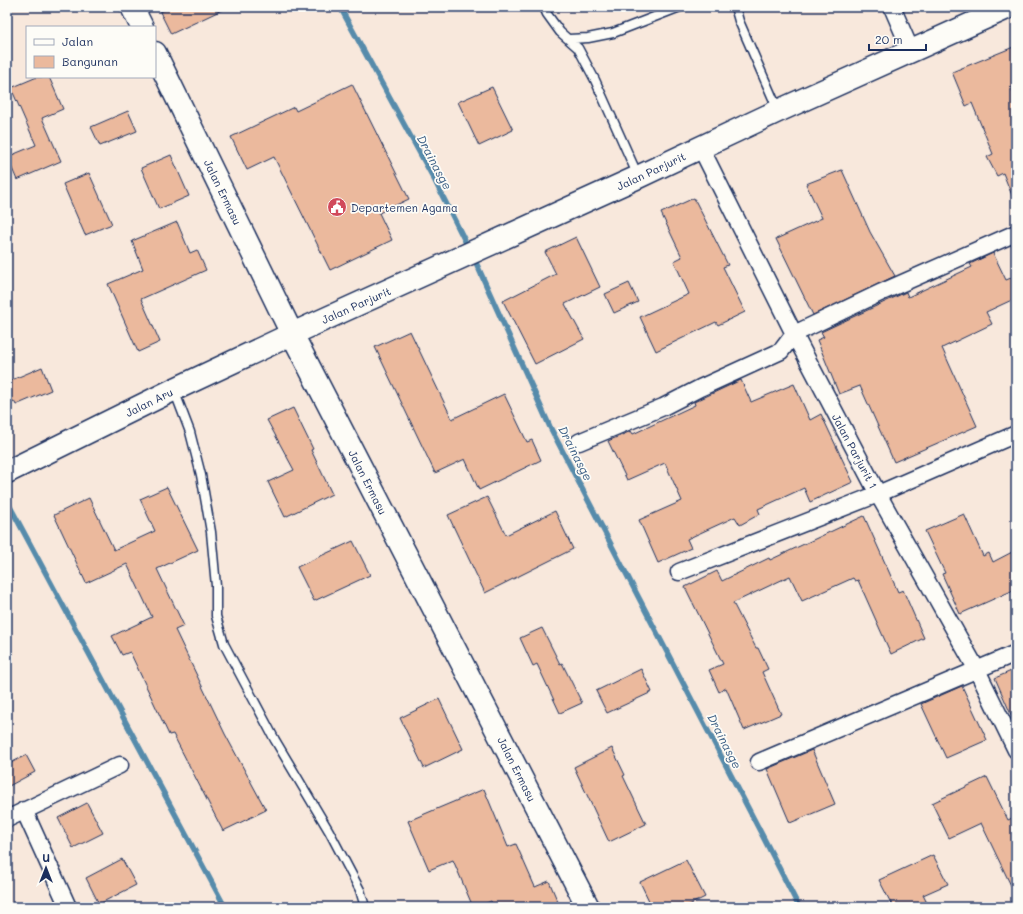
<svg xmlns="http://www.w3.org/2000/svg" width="1023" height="914" font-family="Mali,sans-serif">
  <rect width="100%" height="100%" fill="#f8e8dc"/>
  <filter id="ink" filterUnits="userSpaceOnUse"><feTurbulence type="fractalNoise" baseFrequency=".025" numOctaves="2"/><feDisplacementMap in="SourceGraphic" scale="8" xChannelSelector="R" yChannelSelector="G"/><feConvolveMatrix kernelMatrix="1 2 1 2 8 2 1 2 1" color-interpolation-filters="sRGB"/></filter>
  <g filter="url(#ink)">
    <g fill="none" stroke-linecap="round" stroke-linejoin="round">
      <!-- stream -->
      <path stroke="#568bab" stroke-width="5.5" d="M 340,7 L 435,181 L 469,249
        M 473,256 L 550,427 L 773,856 L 799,907
        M 7,501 L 225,907"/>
    </g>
    <!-- building -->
    <path fill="#ebb99d" stroke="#1b2f5e" d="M 171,7 L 228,7 L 171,34 L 160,12 Z
      M 1016,46 L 1016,86 L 1011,87 L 1016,99 L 1016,203 L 1015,203 L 1003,173 L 997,176 L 987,157 L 993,154 L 972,103 L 966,106 L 952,72 Z
      M 37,77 L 49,77 L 63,109 L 42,118 L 61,161 L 17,180 L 7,157 L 36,145 L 11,88 Z
      M 352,84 L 409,199 L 379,213 L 392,240 L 330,270 L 274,157 L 247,170 L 231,137 L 294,107 L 296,111 Z
      M 492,87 L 513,130 L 479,146 L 458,102 Z
      M 128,111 L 137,131 L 100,146 L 91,127 Z
      M 171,155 L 189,196 L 159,209 L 141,168 Z
      M 842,170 L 870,232 L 895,276 L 813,315 L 776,239 L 822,218 L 806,184 Z
      M 89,173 L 112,224 L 85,235 L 63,184 Z
      M 694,198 L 728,265 L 723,267 L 745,312 L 718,325 L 716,322 L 656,351 L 640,317 L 689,294 L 674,261 L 682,257 L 661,213 Z
      M 177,222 L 190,253 L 197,250 L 206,270 L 141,299 L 160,342 L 138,352 L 108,284 L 143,269 L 132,241 Z
      M 576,237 L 600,287 L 565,304 L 584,339 L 535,364 L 503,301 L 556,274 L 545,252 Z
      M 993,253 L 1006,280 L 1016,276 L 1016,298 L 986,312 L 992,324 L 942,348 L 977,426 L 894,462 L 860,386 L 839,394 L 817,340 L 824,337 L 821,332 L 906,292 L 908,297 L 972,267 L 970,264 Z
      M 629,283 L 638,302 L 614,313 L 605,294 Z
      M 410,331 L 452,419 L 504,394 L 527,442 L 532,440 L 541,460 L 479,490 L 465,459 L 435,473 L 375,347 Z
      M 42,367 L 51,390 L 16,405 L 14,401 L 7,404 L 7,382 Z
      M 741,380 L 751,402 L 794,384 L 810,420 L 821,414 L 853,482 L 810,502 L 804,488 L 758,509 L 760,514 L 740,525 L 735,517 L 687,539 L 691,548 L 658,563 L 639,520 L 682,501 L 665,463 L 627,480 L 608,441 L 631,431 L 633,434 L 695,405 L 694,402 Z
      M 293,408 L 313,449 L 311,450 L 332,494 L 285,517 L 268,482 L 294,470 L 267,420 Z
      M 167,487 L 198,550 L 157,569 L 184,626 L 175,630 L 225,734 L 266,810 L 223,831 L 173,734 L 169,735 L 130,652 L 122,655 L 112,636 L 152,617 L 127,564 L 86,583 L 54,515 L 89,498 L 114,550 L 155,531 L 140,499 Z
      M 487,497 L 506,535 L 555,511 L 573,549 L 485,593 L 448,515 Z
      M 964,514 L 983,556 L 989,553 L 993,562 L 1016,550 L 1016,589 L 960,614 L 942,574 L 945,573 L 925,531 Z
      M 864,516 L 898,592 L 903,590 L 924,638 L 891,654 L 858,580 L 855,581 L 853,578 L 802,601 L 790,576 L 733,603 L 756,648 L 758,648 L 768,669 L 762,672 L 781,714 L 744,730 L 726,688 L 719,692 L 709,670 L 723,664 L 685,587 L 717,571 L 722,581 L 769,558 L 770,560 Z
      M 353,541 L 370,575 L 314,601 L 297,567 Z
      M 542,628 L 560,664 L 562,663 L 582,703 L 560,713 L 537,664 L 533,666 L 520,638 Z
      M 641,669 L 652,692 L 607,713 L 596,691 Z
      M 1016,669 L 1016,726 L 995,678 Z
      M 962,686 L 987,740 L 946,758 L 921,704 Z
      M 439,699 L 463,749 L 424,768 L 400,718 Z
      M 612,748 L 625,775 L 623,776 L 646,824 L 609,842 L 574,767 Z
      M 812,750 L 835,804 L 790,823 L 767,769 Z
      M 26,755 L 35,772 L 7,787 L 7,765 Z
      M 987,777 L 1008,820 L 1016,816 L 1016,896 L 981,823 L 949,838 L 932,803 Z
      M 484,789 L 508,847 L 516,844 L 535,887 L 549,881 L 560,907 L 494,907 L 491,901 L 478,907 L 473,907 L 453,860 L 429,870 L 408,821 Z
      M 87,803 L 103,833 L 73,848 L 58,818 Z
      M 933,855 L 948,884 L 923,895 L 929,907 L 893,907 L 879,880 Z
      M 122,859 L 136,885 L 99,904 L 86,878 Z
      M 686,860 L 705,897 L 685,907 L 652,907 L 640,882 Z"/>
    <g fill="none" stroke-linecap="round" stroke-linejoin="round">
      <defs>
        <path id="lane" d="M 544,7 L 547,14 L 560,32 L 578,48 L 595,80 L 638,176
          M 735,7 L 739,21 L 778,110
          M 569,39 L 588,38 L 613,33 L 680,7
          M 174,390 L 190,432 L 201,475 L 211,532 L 216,586 L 216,616 L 224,644 L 275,740 L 329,831 L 360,890 L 365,907"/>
        <path id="street" d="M 892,7 L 911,51
          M 701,148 L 794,334 L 878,494 L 977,670 L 1016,750
          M 579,442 L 663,407 L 700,388 L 781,351 L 794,334 L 882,292 L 1016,233
          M 679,572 L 878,494 L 1016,434
          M 759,762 L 1016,653
          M 24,810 L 68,907
          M 7,819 L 120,765"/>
        <path id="secondary" d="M 132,7 L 142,27
          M 155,53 L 292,334 L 588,907
          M 7,472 L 173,390 L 292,334 L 638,177 L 778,111 L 1009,7"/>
      </defs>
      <!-- lane casing -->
      <use href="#lane" stroke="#1b2f5e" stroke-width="11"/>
      <!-- street casing -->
      <use href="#street" stroke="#1b2f5e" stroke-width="19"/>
      <!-- secondary casing -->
      <use href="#secondary" stroke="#1b2f5e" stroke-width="25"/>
      <!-- lane -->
      <use href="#lane" stroke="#fdfcf7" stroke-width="8"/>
      <!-- street -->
      <use href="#street" stroke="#fdfcf7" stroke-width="16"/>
      <!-- secondary -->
      <use href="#secondary" stroke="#fdfcf7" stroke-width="22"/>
    </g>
  </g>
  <!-- icons -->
  <defs>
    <symbol id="civic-disc" viewBox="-11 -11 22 22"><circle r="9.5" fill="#d1495b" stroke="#fdfcf7"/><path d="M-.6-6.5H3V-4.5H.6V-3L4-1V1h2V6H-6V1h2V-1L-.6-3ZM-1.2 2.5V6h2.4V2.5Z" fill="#fff"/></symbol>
  </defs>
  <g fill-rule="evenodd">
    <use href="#civic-disc" x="326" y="196" width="22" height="22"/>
  </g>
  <g text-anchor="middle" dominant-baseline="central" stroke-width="3.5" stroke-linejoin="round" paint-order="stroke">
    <!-- street labels -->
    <g font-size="11" fill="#1b2f5e" stroke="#fdfcf7">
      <text transform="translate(651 171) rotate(-25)">Jalan Parjurit</text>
      <text transform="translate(223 192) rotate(64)">Jalan Ermasu</text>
      <text transform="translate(356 305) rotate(-24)">Jalan Parjurit</text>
      <text transform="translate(149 402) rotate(-26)">Jalan Aru</text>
      <text transform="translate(855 451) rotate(62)">Jalan Parjurit 1</text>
      <text transform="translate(368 482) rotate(63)">Jalan Ermasu</text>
      <text transform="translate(517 769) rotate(63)">Jalan Ermasu</text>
    </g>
    <!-- poi labels -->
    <g font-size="11" fill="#1b2f5e" stroke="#fdfcf7" text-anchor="start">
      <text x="351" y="207">Departemen Agama</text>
    </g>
    <!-- water labels -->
    <g font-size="12" font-style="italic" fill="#395d84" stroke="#fdfcf7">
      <text transform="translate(435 162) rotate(62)">Drainasge</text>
      <text transform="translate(576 453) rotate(63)">Drainasge</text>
      <text transform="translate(725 741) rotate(63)">Drainasge</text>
    </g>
  </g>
  <!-- margin -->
  <rect width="1023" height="914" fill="none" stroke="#fdfcf7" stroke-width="24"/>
  <rect x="12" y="12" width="999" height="890" fill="none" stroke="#1b2f5e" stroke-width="1.5" filter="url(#ink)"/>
  <!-- legend -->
  <rect x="26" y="26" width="130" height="52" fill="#fdfcf7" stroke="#a3aaba"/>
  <rect x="34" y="39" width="20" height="6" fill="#fdfcf7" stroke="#a3aaba"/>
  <text x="62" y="46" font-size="12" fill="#1b2f5e">Jalan</text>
  <rect x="34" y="56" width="20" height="12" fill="#ebb99d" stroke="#a3aaba"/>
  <text x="62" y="66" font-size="12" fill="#1b2f5e">Bangunan</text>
  <!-- north arrow -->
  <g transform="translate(46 868)" stroke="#fdfcf7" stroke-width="3" paint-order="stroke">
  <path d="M0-3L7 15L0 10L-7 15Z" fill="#1b2f5e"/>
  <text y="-6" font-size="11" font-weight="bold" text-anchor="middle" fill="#1b2f5e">U</text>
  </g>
  <!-- scale -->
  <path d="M869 44v6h57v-6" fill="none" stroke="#1b2f5e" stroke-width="2"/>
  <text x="875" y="44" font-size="12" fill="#1b2f5e" stroke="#fdfcf7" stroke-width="3" paint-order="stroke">20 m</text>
</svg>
